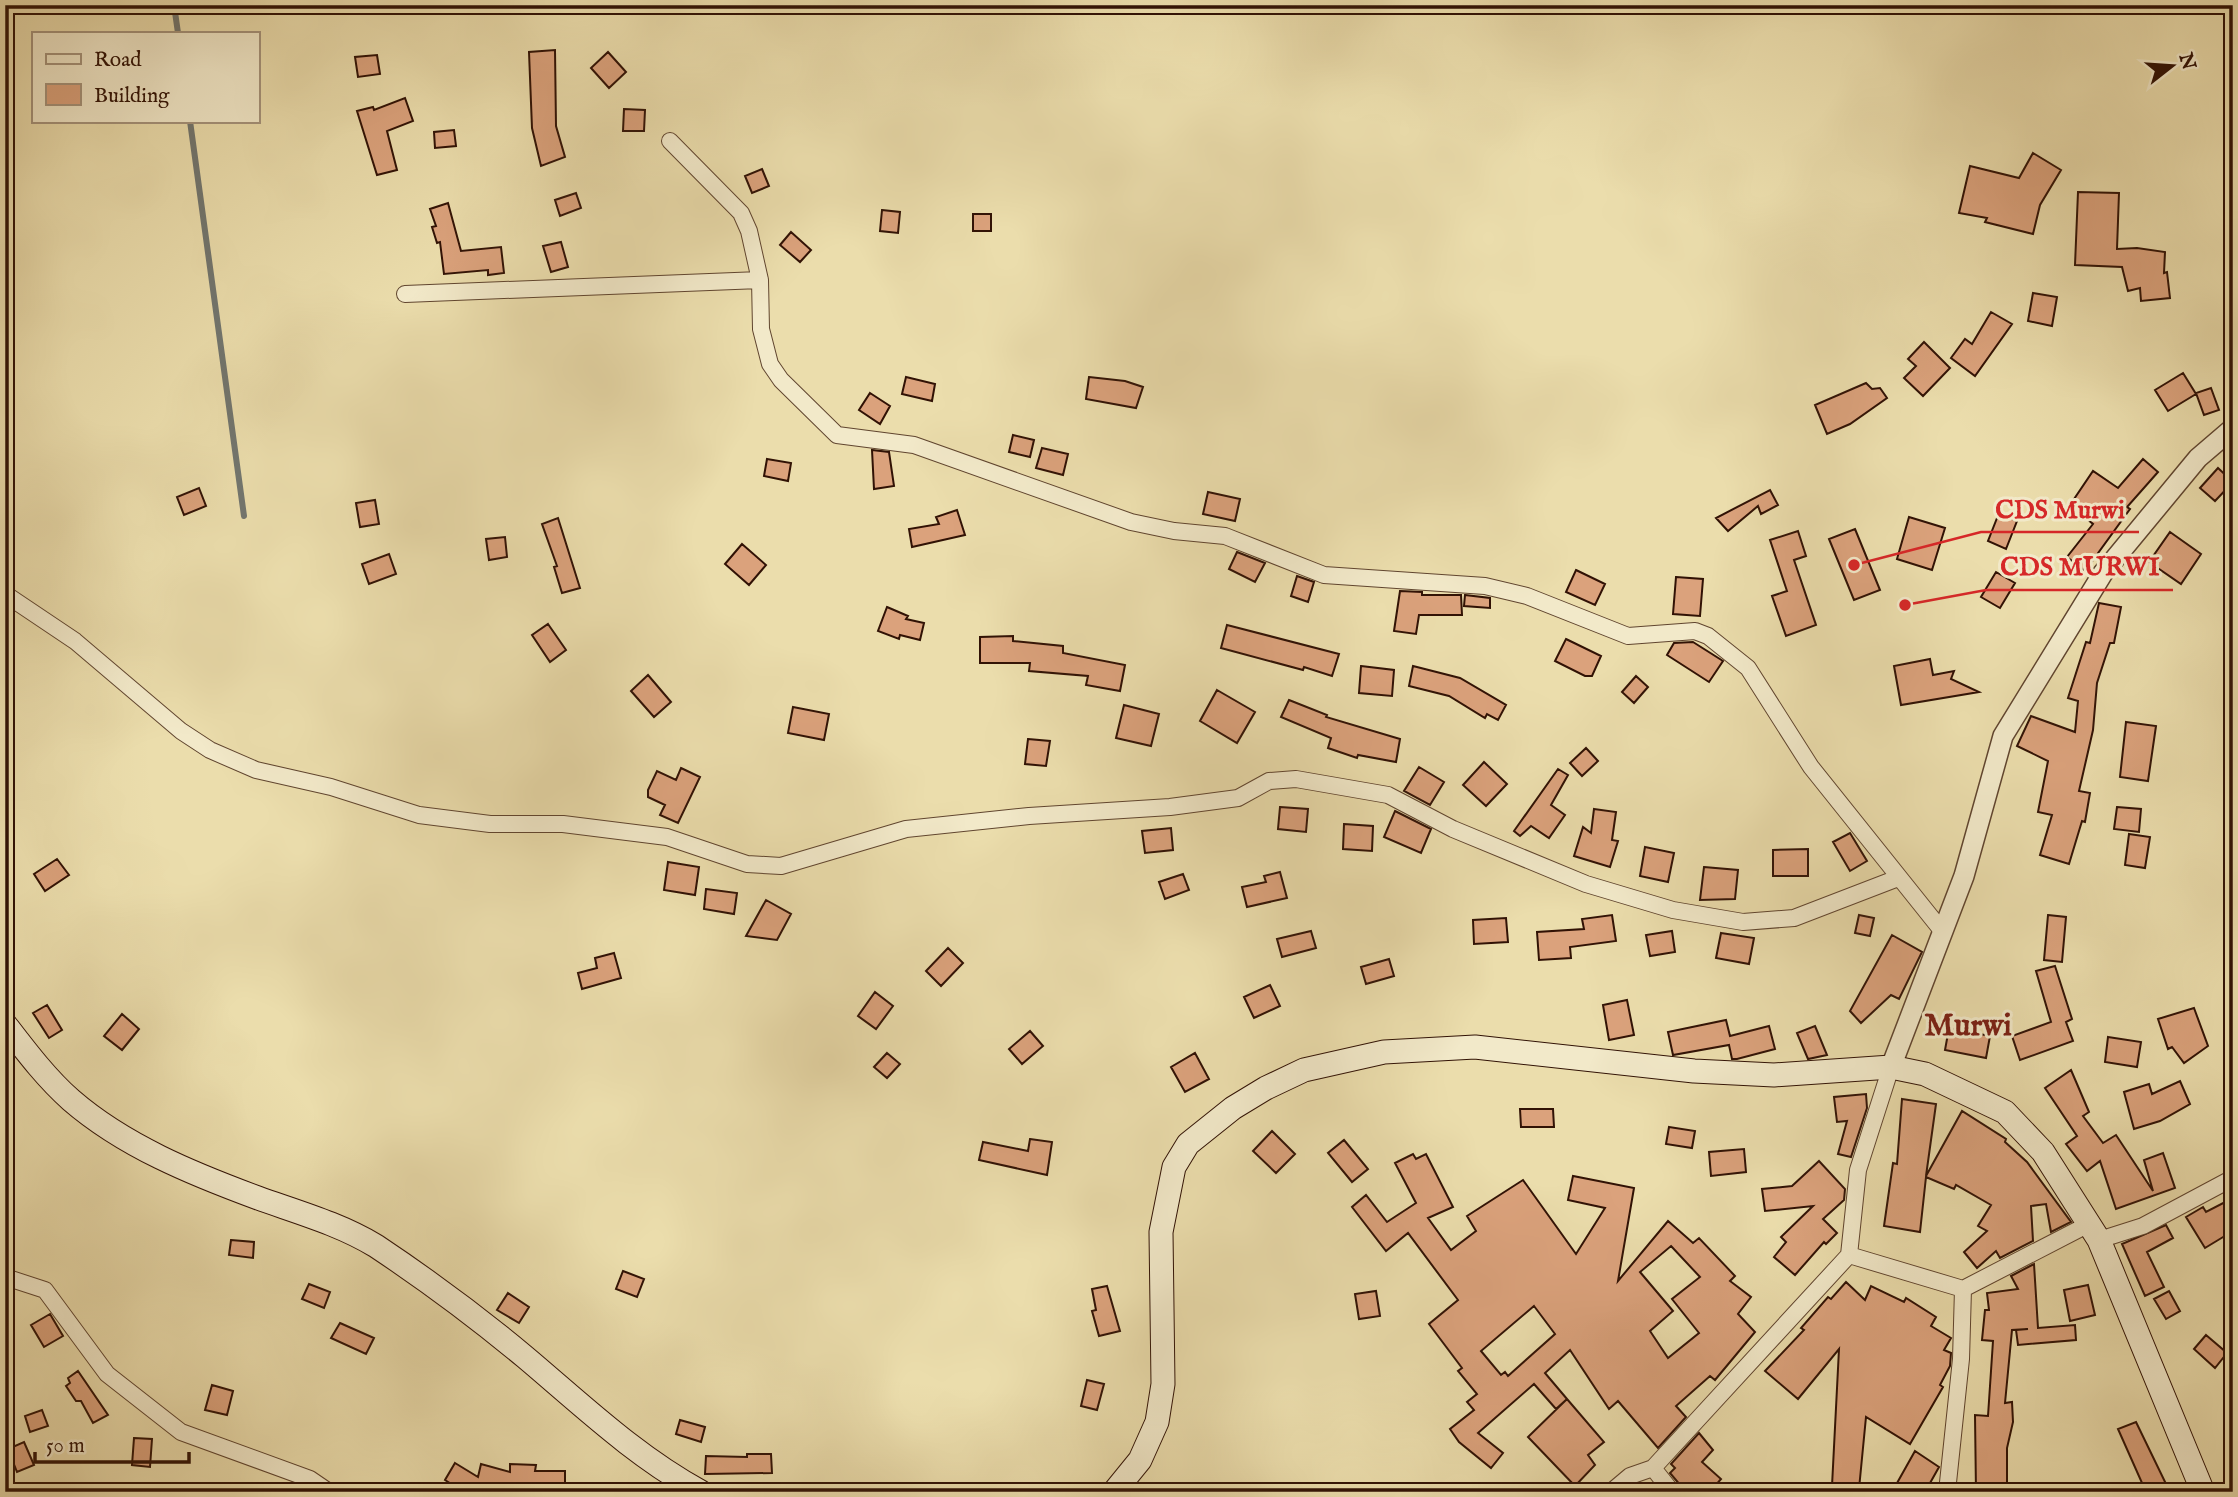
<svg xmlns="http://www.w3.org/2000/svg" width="2238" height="1497" font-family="'IM FELL English',serif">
  <rect width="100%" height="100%" fill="#ebddac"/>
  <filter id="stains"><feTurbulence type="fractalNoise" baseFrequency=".00286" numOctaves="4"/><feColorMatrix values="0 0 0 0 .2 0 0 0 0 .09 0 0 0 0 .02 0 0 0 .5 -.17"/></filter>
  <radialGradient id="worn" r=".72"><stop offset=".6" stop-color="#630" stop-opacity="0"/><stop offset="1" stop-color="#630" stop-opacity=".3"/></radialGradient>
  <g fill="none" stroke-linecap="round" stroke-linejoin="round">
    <!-- stream -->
    <path stroke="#72766f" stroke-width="6" d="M 174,5 L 178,33
      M 190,121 L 244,516"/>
  </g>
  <!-- building -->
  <path fill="#dba27c" stroke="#311205" stroke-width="2" fill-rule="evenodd" d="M 555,50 L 556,126 L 565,157 L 541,166 L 532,128 L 529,52 Z
    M 608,52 L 626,72 L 609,88 L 591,68 Z
    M 377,55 L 380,74 L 358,77 L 355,57 Z
    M 405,98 L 413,121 L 387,131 L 397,170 L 377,175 L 357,111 L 373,107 L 374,110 Z
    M 624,109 L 645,110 L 644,131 L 623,131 Z
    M 454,130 L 456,146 L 435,148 L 434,132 Z
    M 2033,153 L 2061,170 L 2040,205 L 2033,234 L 1985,222 L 1987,218 L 1959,213 L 1970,166 L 2019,178 Z
    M 762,169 L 769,186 L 752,193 L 745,176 Z
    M 2078,192 L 2119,193 L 2117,249 L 2137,248 L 2165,252 L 2164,273 L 2167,272 L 2170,298 L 2141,301 L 2140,288 L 2128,291 L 2122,267 L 2075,265 Z
    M 576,193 L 581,208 L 560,216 L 555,200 Z
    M 448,203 L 461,251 L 501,247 L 504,273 L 488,275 L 488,270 L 444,274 L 440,242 L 437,243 L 432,227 L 436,226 L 430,209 Z
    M 882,210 L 900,212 L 898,233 L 880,231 Z
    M 973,214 L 991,214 L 991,231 L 973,231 Z
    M 791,232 L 811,250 L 800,262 L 780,245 Z
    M 561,242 L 568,267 L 551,272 L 543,246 Z
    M 2033,293 L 2057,297 L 2052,326 L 2028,321 Z
    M 1991,312 L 2012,324 L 1975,376 L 1951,358 L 1965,339 L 1972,344 Z
    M 1924,342 L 1950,368 L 1923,396 L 1904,378 L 1916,366 L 1908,359 Z
    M 2183,373 L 2196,394 L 2168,411 L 2155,390 Z
    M 906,377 L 935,384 L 932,401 L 902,394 Z
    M 1089,377 L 1125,381 L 1143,387 L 1136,408 L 1086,399 Z
    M 1866,383 L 1872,389 L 1880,388 L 1887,398 L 1850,424 L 1827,434 L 1815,405 Z
    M 2211,388 L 2219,410 L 2204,415 L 2196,393 Z
    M 870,393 L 890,406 L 880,424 L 859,410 Z
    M 1013,435 L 1034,440 L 1030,457 L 1009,452 Z
    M 1042,448 L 1068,454 L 1063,475 L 1036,468 Z
    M 872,450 L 889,452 L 894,486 L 874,489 Z
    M 767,459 L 791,463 L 788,481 L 764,476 Z
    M 2143,459 L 2158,472 L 2127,507 L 2130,509 L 2085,571 L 2067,557 L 2093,524 L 2070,505 L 2093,471 L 2118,488 Z
    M 2218,468 L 2233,482 L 2215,501 L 2200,488 Z
    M 199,488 L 206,506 L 184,515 L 177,497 Z
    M 1770,490 L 1778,505 L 1761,514 L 1758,506 L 1728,531 L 1716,518 Z
    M 1208,492 L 1240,499 L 1235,521 L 1203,514 Z
    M 375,500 L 379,524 L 360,527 L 356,503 Z
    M 957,510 L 965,535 L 912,547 L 909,529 L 939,524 L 936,517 Z
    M 1999,513 L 2017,521 L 2006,549 L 1988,541 Z
    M 1909,517 L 1945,528 L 1932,570 L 1897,559 Z
    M 558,518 L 580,588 L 562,593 L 554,567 L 557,566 L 542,524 Z
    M 1855,529 L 1880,590 L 1854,600 L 1829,539 Z
    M 1798,531 L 1806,556 L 1794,560 L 1816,625 L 1786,636 L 1772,596 L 1787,591 L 1770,540 Z
    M 2170,532 L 2201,554 L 2181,584 L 2149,562 Z
    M 505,537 L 507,557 L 489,560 L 486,539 Z
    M 742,544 L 766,565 L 749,585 L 725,564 Z
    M 1237,552 L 1265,563 L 1255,582 L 1229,569 Z
    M 389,554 L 396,574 L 369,584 L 362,564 Z
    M 1576,570 L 1605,584 L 1595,605 L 1566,592 Z
    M 1996,572 L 2015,583 L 2000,608 L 1981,597 Z
    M 1297,576 L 1314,582 L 1308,602 L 1291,596 Z
    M 1676,577 L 1703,579 L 1700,616 L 1673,614 Z
    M 1400,591 L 1422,592 L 1422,595 L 1461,595 L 1462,615 L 1419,615 L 1416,634 L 1394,631 Z
    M 1465,595 L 1490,598 L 1490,608 L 1464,606 Z
    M 2099,603 L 2121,607 L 2114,643 L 2110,643 L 2097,683 L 2093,730 L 2079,791 L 2090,793 L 2085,822 L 2082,821 L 2069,864 L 2040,855 L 2052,815 L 2038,812 L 2048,761 L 2017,746 L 2031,716 L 2075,732 L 2078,701 L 2068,698 L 2086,642 L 2090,643 Z
    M 887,607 L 908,616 L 906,619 L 924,623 L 920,640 L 900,635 L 899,639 L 878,631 Z
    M 548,624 L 566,650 L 550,662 L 532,635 Z
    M 1227,625 L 1339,654 L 1332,676 L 1304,667 L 1303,670 L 1221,648 Z
    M 1013,636 L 1013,641 L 1063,646 L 1063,653 L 1125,665 L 1120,691 L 1086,685 L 1088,676 L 1029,671 L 1030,663 L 980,663 L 980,637 Z
    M 1566,639 L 1601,656 L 1592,676 L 1585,676 L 1555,661 Z
    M 1693,642 L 1723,661 L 1709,682 L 1667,655 L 1674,643 Z
    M 1930,659 L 1933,675 L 1954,671 L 1951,679 L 1979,692 L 1901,705 L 1894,666 Z
    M 1361,666 L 1394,670 L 1392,696 L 1359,693 Z
    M 1413,666 L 1460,678 L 1506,705 L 1498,720 L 1487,714 L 1485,718 L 1449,696 L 1409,686 Z
    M 648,675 L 671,702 L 654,717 L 631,691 Z
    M 1636,676 L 1648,687 L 1634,703 L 1622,692 Z
    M 1217,690 L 1255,712 L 1237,743 L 1200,721 Z
    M 1289,700 L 1327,715 L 1326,717 L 1400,739 L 1396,762 L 1358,755 L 1357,758 L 1328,748 L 1331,738 L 1281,717 Z
    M 1124,705 L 1159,714 L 1151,746 L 1116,738 Z
    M 793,707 L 829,714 L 824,740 L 788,733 Z
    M 2126,722 L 2156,726 L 2148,781 L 2120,777 Z
    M 1028,739 L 1050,741 L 1046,766 L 1025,764 Z
    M 1586,748 L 1598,761 L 1582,776 L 1570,763 Z
    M 1484,762 L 1507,784 L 1486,806 L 1463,785 Z
    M 1419,767 L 1444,782 L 1430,805 L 1404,791 Z
    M 681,768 L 700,777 L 678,823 L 660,815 L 665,805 L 648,797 L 648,790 L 657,771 L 676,780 Z
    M 1558,769 L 1568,775 L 1551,805 L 1565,815 L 1549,838 L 1531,826 L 1520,836 L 1514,831 Z
    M 1280,807 L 1308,809 L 1306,832 L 1278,829 Z
    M 2117,807 L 2141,809 L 2139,832 L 2114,829 Z
    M 1594,809 L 1616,812 L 1612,840 L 1618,841 L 1610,867 L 1574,856 L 1583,827 L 1591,833 Z
    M 1395,811 L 1431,829 L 1421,853 L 1384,837 Z
    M 1344,824 L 1373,826 L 1372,851 L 1343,849 Z
    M 1171,828 L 1173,850 L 1145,853 L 1142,831 Z
    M 1850,833 L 1867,861 L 1850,871 L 1833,842 Z
    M 2129,834 L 2150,837 L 2145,868 L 2125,865 Z
    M 1645,847 L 1674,853 L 1668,882 L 1640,876 Z
    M 1808,849 L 1808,876 L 1773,876 L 1773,850 Z
    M 57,859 L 69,875 L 45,891 L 34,874 Z
    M 668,862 L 699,867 L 695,895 L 664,890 Z
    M 1704,867 L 1738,870 L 1735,899 L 1700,900 Z
    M 1280,872 L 1287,898 L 1247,907 L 1242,887 L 1266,882 L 1264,876 Z
    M 1183,874 L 1189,890 L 1165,899 L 1159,882 Z
    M 706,889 L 737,893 L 734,914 L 704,909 Z
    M 766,900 L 791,914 L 777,940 L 746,936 Z
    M 1612,915 L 1616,941 L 1570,947 L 1571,958 L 1539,960 L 1537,932 L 1584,929 L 1582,919 Z
    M 1859,915 L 1874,918 L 1870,936 L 1855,933 Z
    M 2048,915 L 2066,917 L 2062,962 L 2044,960 Z
    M 1506,918 L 1508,942 L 1474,944 L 1473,920 Z
    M 1311,931 L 1316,948 L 1282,957 L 1277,939 Z
    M 1672,931 L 1675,952 L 1650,956 L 1646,935 Z
    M 1721,933 L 1754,938 L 1749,964 L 1716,958 Z
    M 1892,935 L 1922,952 L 1899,999 L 1891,995 L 1861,1023 L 1850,1011 Z
    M 948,948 L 963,963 L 941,986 L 926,971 Z
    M 614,953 L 621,978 L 582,989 L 578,973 L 597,968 L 595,958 Z
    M 1389,959 L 1394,976 L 1366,984 L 1361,967 Z
    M 2055,966 L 2072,1019 L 2066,1022 L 2073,1041 L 2020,1060 L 2012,1036 L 2051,1022 L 2036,971 Z
    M 1270,985 L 1280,1006 L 1254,1018 L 1244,997 Z
    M 875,992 L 893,1006 L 876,1029 L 858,1016 Z
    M 1627,1000 L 1634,1035 L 1609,1040 L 1603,1005 Z
    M 47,1005 L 62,1030 L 49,1038 L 33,1013 Z
    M 2194,1008 L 2208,1046 L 2184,1063 L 2172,1047 L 2168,1049 L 2158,1019 Z
    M 122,1014 L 139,1029 L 122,1050 L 104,1036 Z
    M 1726,1020 L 1730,1036 L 1769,1026 L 1775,1049 L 1737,1059 L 1732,1059 L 1729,1045 L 1673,1055 L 1668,1032 Z
    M 1815,1026 L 1827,1055 L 1808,1059 L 1797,1033 Z
    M 1949,1028 L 1990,1036 L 1986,1058 L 1945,1050 Z
    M 1030,1031 L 1043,1046 L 1022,1064 L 1009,1049 Z
    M 2108,1037 L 2141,1042 L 2137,1067 L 2105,1062 Z
    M 887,1053 L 900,1064 L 887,1078 L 874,1067 Z
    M 1195,1053 L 1209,1079 L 1185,1092 L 1171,1067 Z
    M 2071,1070 L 2089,1112 L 2083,1116 L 2103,1143 L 2116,1135 L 2153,1191 L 2144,1160 L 2163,1153 L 2175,1188 L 2116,1209 L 2100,1161 L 2087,1171 L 2066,1144 L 2077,1136 L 2045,1088 Z
    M 2180,1081 L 2190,1104 L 2160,1121 L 2134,1129 L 2124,1092 L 2149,1084 L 2152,1094 Z
    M 1866,1094 L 1867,1108 L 1851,1157 L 1838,1154 L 1847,1121 L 1837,1122 L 1834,1097 Z
    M 1902,1099 L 1936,1104 L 1926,1176 L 1962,1111 L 2006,1139 L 2005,1142 L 2027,1162 L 2071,1222 L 2051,1232 L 2046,1204 L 2031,1206 L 2033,1241 L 2000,1258 L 1996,1251 L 1977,1268 L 1964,1252 L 1987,1231 L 1978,1226 L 1991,1205 L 1956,1185 L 1954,1189 L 1926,1177 L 1920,1232 L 1884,1226 L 1893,1163 L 1897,1164 Z
    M 1520,1109 L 1553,1109 L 1554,1127 L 1521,1127 Z
    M 1669,1127 L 1695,1131 L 1692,1148 L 1666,1144 Z
    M 1272,1131 L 1295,1154 L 1276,1173 L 1253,1151 Z
    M 1030,1139 L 1052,1142 L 1047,1175 L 979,1160 L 983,1142 L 1028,1151 Z
    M 1344,1140 L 1368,1169 L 1352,1182 L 1328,1153 Z
    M 1744,1149 L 1746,1172 L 1711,1176 L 1709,1152 Z
    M 1413,1154 L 1416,1159 L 1426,1154 L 1453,1207 L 1428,1218 L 1451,1250 L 1476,1231 L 1467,1216 L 1523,1180 L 1576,1254 L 1605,1208 L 1568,1200 L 1573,1176 L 1634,1188 L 1618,1281 L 1668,1221 L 1693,1243 L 1699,1238 L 1735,1276 L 1730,1281 L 1751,1297 L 1738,1314 L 1755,1332 L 1715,1380 L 1710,1376 L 1676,1406 L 1686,1417 L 1658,1448 L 1618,1401 L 1609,1409 L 1570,1350 L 1545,1373 L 1567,1399 L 1556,1409 L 1534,1384 L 1478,1433 L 1503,1453 L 1491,1468 L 1459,1442 L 1450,1429 L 1474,1410 L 1467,1402 L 1477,1394 L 1458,1371 L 1462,1368 L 1429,1324 L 1458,1300 L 1408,1233 L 1386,1251 L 1352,1207 L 1366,1195 L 1387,1222 L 1416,1203 L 1395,1163 ZM 1671,1246 L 1700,1277 L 1672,1299 L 1699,1333 L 1668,1358 L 1650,1331 L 1673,1311 L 1640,1272 ZM 1534,1306 L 1555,1334 L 1508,1376 L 1505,1372 L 1501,1375 L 1481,1351 Z
    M 1819,1161 L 1845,1189 L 1844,1200 L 1823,1219 L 1837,1233 L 1826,1244 L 1824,1242 L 1795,1275 L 1774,1257 L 1786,1242 L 1781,1237 L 1813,1206 L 1765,1211 L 1762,1189 L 1792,1186 Z
    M 2233,1198 L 2233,1231 L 2205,1248 L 2186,1217 L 2203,1207 L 2206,1212 Z
    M 2166,1225 L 2173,1238 L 2147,1252 L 2164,1287 L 2145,1296 L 2122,1244 Z
    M 231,1240 L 254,1242 L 253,1258 L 229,1255 Z
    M 2034,1264 L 2038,1328 L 2075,1325 L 2076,1340 L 2018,1345 L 2016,1330 L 2028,1329 L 2012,1330 L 2005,1403 L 2012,1402 L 2013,1422 L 2007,1448 L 2007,1492 L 1976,1492 L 1975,1415 L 1988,1416 L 1993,1341 L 1982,1340 L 1985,1310 L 1989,1310 L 1987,1293 L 2018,1289 L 2011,1276 Z
    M 623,1271 L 644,1279 L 637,1297 L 616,1289 Z
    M 1846,1282 L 1865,1300 L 1871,1286 L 1904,1302 L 1906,1298 L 1936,1317 L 1931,1326 L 1951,1338 L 1944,1350 L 1951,1353 L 1950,1366 L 1940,1385 L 1943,1387 L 1910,1444 L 1866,1417 L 1859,1489 L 1832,1486 L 1839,1349 L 1798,1399 L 1765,1371 L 1804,1330 L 1801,1328 L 1828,1297 L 1831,1299 Z
    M 309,1284 L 330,1292 L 324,1308 L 302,1299 Z
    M 2088,1285 L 2095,1315 L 2070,1321 L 2064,1290 Z
    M 1107,1286 L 1120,1331 L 1099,1336 L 1092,1311 L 1096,1310 L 1092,1289 Z
    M 1376,1291 L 1380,1316 L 1359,1319 L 1355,1294 Z
    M 2169,1291 L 2180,1311 L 2166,1319 L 2154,1299 Z
    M 508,1293 L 529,1307 L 519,1323 L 497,1310 Z
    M 50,1314 L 63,1336 L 44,1347 L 31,1325 Z
    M 340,1323 L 374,1338 L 366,1354 L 331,1338 Z
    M 2206,1335 L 2227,1353 L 2215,1368 L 2194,1349 Z
    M 78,1371 L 108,1415 L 93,1423 L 81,1401 L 76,1401 L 66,1386 L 70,1383 L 68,1378 Z
    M 1087,1380 L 1104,1384 L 1097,1410 L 1081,1406 Z
    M 212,1385 L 233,1391 L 227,1415 L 205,1410 Z
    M 1567,1399 L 1604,1442 L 1588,1455 L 1595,1465 L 1575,1486 L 1528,1437 Z
    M 42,1410 L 48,1426 L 30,1432 L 25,1416 Z
    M 680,1420 L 705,1427 L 701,1442 L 676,1434 Z
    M 2136,1422 L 2168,1488 L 2159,1492 L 2146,1492 L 2118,1429 Z
    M 1699,1433 L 1713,1450 L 1702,1462 L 1721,1479 L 1710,1492 L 1686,1492 L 1670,1473 L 1675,1468 L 1671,1464 Z
    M 134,1438 L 152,1439 L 150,1467 L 132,1465 Z
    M 24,1442 L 34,1465 L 17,1472 L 8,1449 Z
    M 1915,1451 L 1939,1467 L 1925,1492 L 1892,1492 Z
    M 747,1454 L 771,1454 L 772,1473 L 705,1474 L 706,1456 L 747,1457 Z
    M 455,1463 L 478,1477 L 481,1464 L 510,1472 L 510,1464 L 536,1465 L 535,1471 L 565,1471 L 565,1490 L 464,1492 L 445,1480 Z"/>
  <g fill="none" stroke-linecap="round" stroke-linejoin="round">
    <defs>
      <path id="minor" d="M 670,141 L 741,213 L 749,231 L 760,280 L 761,329 L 770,364 L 781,380 L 837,435 L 914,445 L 1131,522 L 1174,531 L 1225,536 L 1324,575 L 1485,586 L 1527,596 L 1628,636 L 1695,631 L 1708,636 L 1748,668 L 1811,767 L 1943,932
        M 405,294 L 760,280
        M 5,594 L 75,641 L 181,731 L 210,750 L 256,770 L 331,787 L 419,815 L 490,824 L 563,824 L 667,837 L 747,864 L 781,866 L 906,829 L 1029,816 L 1170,807 L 1238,798 L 1269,781 L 1296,779 L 1388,795 L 1453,829 L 1586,884 L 1673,910 L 1743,922 L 1794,918 L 1898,878
        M 2099,1240 L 2143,1226 L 2233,1178
        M 1849,1255 L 1963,1289 L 1961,1359 L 1947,1492
        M 5,1277 L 45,1290 L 107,1374 L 181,1432 L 310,1479 L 329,1492
        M 1963,1289 L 2089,1224
        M 1611,1492 L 1630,1476 L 1653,1468
        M 1672,1492 L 1653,1468 L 1849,1255 L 1858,1170 L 1891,1067"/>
      <path id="tertiary" d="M 1891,1067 L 1964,876 L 2003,736 L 2103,573 L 2198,458 L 2233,428"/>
      <path id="secondary" d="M 5,1024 C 25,1050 46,1078 71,1100 C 124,1146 193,1174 258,1198 C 297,1212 340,1224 376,1246 C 427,1280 477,1317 525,1357 C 582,1405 635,1456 701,1492
        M 1114,1492 L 1140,1460 L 1157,1422 L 1163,1384 L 1161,1232 L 1174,1167 L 1188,1144 L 1233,1108 L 1266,1088 L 1304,1070 L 1384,1052 L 1475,1047 L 1694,1071 L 1774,1075 L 1891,1067 L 1925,1074 L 2005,1112 L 2043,1152 L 2099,1240 L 2203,1492"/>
    </defs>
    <!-- minor casing -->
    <use href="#minor" stroke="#60452f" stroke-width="18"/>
    <!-- tertiary casing -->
    <use href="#tertiary" stroke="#60452f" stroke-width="22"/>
    <!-- secondary casing -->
    <use href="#secondary" stroke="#311205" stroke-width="25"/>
    <!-- minor -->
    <use href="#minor" stroke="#f2e9c9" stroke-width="16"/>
    <!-- tertiary -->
    <use href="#tertiary" stroke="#f2e9c9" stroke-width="19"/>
    <!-- secondary -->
    <use href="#secondary" stroke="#f2e9c9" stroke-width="23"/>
  </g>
  <g text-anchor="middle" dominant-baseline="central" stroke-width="6" stroke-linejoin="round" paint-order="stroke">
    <!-- district labels -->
    <g font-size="32" font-weight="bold" fill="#7a1f14" stroke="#f2e9c9">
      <text x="1968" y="1026">Murwi</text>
    </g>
  </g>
  <!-- callouts -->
  <path fill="none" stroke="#d62828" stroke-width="2.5" d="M1854 565L1981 532H2139M1905 605L1986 590H2173"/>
  <g fill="#d62828" stroke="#f2e9c9" stroke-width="2.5">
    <circle cx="1854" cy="565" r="7"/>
    <circle cx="1905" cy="605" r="7"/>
  </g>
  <g font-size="26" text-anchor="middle" font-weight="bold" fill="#d62828" stroke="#f2e9c9" stroke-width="6" stroke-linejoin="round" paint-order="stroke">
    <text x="2060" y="518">CDS Murwi</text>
    <text x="2080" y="575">CDS MURWI</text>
  </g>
  <!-- margin -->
  <rect width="2238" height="1497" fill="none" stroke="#ebddac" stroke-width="28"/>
  <rect x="7" y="7" width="2224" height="1483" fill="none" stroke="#311205" stroke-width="3.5"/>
  <rect x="14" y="14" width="2210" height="1469" fill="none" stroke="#311205" stroke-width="2"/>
  <!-- legend -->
  <rect x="32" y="32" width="228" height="91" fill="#f2e9c9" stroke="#a5937b" stroke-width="2"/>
  <rect x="46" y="54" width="35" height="10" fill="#f2e9c9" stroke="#a5937b" stroke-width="2"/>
  <text x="94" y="66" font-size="21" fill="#311205">Road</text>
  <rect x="46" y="84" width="35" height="21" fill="#dba27c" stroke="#a5937b" stroke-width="2"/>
  <text x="94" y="102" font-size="21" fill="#311205">Building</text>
  <!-- north arrow -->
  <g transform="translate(2172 66) rotate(73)" stroke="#f2e9c9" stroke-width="5" paint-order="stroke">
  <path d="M0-5L12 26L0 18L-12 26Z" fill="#311205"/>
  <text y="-10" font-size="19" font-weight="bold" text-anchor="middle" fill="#311205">N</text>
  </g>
  <!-- scale -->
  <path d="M35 1452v10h154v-10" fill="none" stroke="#311205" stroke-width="3.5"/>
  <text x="46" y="1452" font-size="21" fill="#311205" stroke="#f2e9c9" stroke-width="5" paint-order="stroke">50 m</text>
  <rect width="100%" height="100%" filter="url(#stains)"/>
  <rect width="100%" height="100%" fill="url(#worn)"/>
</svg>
